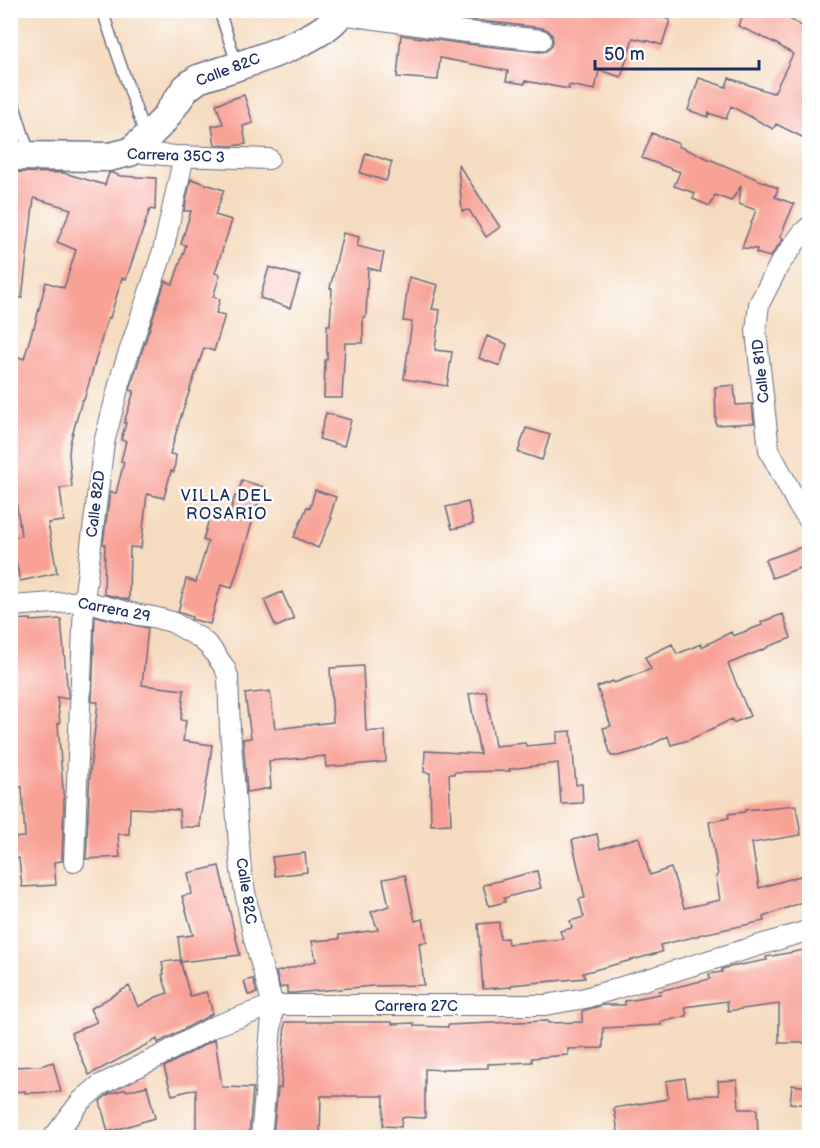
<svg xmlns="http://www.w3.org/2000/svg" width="820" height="1148" font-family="'Balsamiq Sans',sans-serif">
  <rect width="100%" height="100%" fill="#fff"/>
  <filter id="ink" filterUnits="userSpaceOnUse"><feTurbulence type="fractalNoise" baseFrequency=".0167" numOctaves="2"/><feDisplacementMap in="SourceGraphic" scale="12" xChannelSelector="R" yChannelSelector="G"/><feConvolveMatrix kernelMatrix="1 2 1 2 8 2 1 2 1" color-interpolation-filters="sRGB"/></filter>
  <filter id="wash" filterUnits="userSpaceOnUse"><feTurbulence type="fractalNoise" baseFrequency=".008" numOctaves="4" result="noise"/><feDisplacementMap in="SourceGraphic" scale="24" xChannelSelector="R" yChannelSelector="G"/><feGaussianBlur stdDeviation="1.35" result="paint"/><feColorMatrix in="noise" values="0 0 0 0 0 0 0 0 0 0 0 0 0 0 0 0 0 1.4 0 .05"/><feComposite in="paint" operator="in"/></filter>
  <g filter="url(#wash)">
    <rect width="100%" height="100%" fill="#f5dbbf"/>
    <g id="blocks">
      <!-- building -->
      <path fill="#f8a195" d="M 463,10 L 653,10 L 652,14 L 670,20 L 662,45 L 646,40 L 646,41 L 633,38 L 621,77 L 599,70 L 595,90 L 569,85 L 569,89 L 525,81 L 525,84 L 506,81 L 508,71 L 440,58 L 438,80 L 397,77 L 401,35 L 458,43 L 540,52 L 546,51 L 551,47 L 553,42 L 552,35 L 548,30 L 543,28 L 462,19 Z
        M 746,10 L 774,10 L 805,28 L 810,19 L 810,127 L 804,138 L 776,124 L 773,129 L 731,106 L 726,119 L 709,113 L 708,117 L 688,110 L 699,78 L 726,87 L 729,78 L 772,93 L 773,92 L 774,93 L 793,54 L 775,43 L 738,26 Z
        M 244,95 L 253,123 L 243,126 L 246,144 L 231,146 L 215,145 L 212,126 L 223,124 L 216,104 Z
        M 652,133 L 679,144 L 678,146 L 778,188 L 775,197 L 794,204 L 780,237 L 783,238 L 783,239 L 770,257 L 756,253 L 757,249 L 742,248 L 756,210 L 739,204 L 741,186 L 731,201 L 715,195 L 710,206 L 693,199 L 695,193 L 674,186 L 680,172 L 642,158 Z
        M 366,153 L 392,162 L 386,181 L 360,173 Z
        M 458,164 L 500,227 L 486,237 L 469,210 L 462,211 Z
        M 10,172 L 64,173 L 105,185 L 109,173 L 113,173 L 120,176 L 156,178 L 155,210 L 150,209 L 126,279 L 122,278 L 110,318 L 108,317 L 84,400 L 82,400 L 70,443 L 69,455 L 72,487 L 60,488 L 64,521 L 48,523 L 57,573 L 20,581 L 11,538 L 21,536 L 15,492 L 12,492 L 10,477 L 10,367 L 16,367 L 19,357 L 24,359 L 33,328 L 34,328 L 46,282 L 64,288 L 76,250 L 57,242 L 71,209 L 34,198 L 22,298 L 10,297 Z
        M 191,179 L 224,190 L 215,215 L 232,220 L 215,273 L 220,275 L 213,297 L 220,299 L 216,313 L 225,315 L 214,351 L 204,348 L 181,416 L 170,454 L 176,455 L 174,472 L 171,471 L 164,498 L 147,494 L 141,548 L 130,547 L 129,600 L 104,594 L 105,544 L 103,544 L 110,492 L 116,493 L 124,462 L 121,461 L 126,441 L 121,440 L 126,423 L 124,423 L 134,391 L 130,390 L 134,376 L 165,281 L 173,284 L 186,245 L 181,244 L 191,211 L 184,211 Z
        M 343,233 L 359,237 L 357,246 L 384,253 L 380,271 L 368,268 L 366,317 L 363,317 L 363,343 L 345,343 L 342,398 L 324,398 L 325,360 L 327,360 L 327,325 L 330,325 L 332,289 L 330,288 Z
        M 269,267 L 300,276 L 290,308 L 260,298 Z
        M 409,277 L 438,285 L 432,309 L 440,310 L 435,350 L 452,352 L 447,386 L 404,379 L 412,322 L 403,321 Z
        M 487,336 L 507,344 L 500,366 L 479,358 Z
        M 734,385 L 736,405 L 752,404 L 754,423 L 716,425 L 715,387 Z
        M 326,413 L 351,420 L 344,446 L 319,439 Z
        M 526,428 L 550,435 L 542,460 L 518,452 Z
        M 242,480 L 263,487 L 232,588 L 221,585 L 210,624 L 191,619 L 192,617 L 178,612 L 186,579 L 196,582 L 208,542 L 203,540 L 211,512 L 228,517 L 235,496 L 237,497 Z
        M 315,490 L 336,497 L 330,517 L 332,518 L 318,548 L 294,537 L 307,507 L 310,508 Z
        M 468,502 L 473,524 L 452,529 L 446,507 Z
        M 802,547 L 808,565 L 772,578 L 765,560 Z
        M 282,592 L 294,619 L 276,627 L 264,600 Z
        M 783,614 L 791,638 L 767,647 L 767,648 L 728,664 L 750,716 L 733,723 L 732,719 L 689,740 L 671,745 L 668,736 L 641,750 L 618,756 L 611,756 L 603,728 L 611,726 L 597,687 L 613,681 L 614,683 L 651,669 L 645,657 L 672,644 L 677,654 L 701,644 L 702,647 L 731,632 L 733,636 L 762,625 L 761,622 Z
        M 95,616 L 148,628 L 142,685 L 184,690 L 181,720 L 186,721 L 183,741 L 212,745 L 208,775 L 200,818 L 200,827 L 180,827 L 179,810 L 130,808 L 129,834 L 118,834 L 120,857 L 86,859 L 90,771 L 98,702 L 92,702 Z
        M 31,619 L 31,621 L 61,619 L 68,695 L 68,699 L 57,697 L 60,723 L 58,723 L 64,803 L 62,861 L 54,862 L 56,885 L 22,887 L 19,858 L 10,859 L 10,838 L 25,837 L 22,787 L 18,787 L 16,767 L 13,767 L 10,738 L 10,698 L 13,698 L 10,670 L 10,620 Z
        M 363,666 L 366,731 L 385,731 L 386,762 L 326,767 L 325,756 L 269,761 L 271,788 L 247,792 L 243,739 L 251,738 L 245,694 L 270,691 L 275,729 L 333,722 L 330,668 Z
        M 486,691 L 495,746 L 525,743 L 526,746 L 557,743 L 557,732 L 571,731 L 576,785 L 582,784 L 583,803 L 561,804 L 558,763 L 509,769 L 510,771 L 454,772 L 454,774 L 449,774 L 451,824 L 431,825 L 430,773 L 424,772 L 425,751 L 480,754 L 469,694 Z
        M 796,805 L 801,835 L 752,843 L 759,888 L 800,876 L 810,896 L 810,899 L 763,917 L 764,921 L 698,935 L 698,936 L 660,945 L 662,952 L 583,973 L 585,978 L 511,985 L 511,987 L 483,989 L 478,924 L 499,922 L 500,939 L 507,938 L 508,944 L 563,939 L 560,931 L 572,928 L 570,921 L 584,917 L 579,899 L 585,898 L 572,840 L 597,834 L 600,849 L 639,837 L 650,875 L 671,868 L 684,908 L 720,900 L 716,876 L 718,875 L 709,822 L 729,818 L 728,814 L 745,812 L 745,810 Z
        M 305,853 L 307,872 L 275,876 L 272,857 Z
        M 219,866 L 240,955 L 181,962 L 178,937 L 193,935 L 182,896 L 192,894 L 188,873 Z
        M 537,871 L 541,888 L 504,898 L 505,902 L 489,906 L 483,885 Z
        M 405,875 L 415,921 L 423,919 L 427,942 L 419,943 L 424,985 L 373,986 L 294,993 L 287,993 L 287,986 L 280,988 L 276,972 L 316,961 L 312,941 L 339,939 L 339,935 L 378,930 L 371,912 L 389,906 L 383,879 Z
        M 810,949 L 810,1043 L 779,1043 L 779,1004 L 728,1011 L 727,1001 L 685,1007 L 687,1016 L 661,1022 L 661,1025 L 603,1028 L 603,1048 L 568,1049 L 568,1055 L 532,1058 L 532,1062 L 488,1064 L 488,1068 L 442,1069 L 442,1070 L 425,1069 L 425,1118 L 402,1117 L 401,1127 L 383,1126 L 384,1096 L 321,1096 L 320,1137 L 278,1137 L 278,1135 L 273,1135 L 278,1088 L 281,1088 L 285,1022 L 392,1022 L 392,1024 L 414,1023 L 414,1026 L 448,1027 L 448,1025 L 515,1022 L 548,1021 L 548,1023 L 582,1022 L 582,1011 L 603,1005 L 625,1005 L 625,1001 L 640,999 L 639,998 L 660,994 L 659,991 L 710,979 L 709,974 L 722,972 L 722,969 L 730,967 L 767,960 L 766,957 Z
        M 180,960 L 190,996 L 206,992 L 211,1006 L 212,1014 L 158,1043 L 157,1039 L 89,1075 L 71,1033 L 97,1022 L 90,1009 L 129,986 L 138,1007 L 156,997 L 168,993 L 162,975 L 164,974 L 162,962 Z
        M 253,979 L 257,993 L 248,995 L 244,981 Z
        M 215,1039 L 222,1087 L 253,1088 L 249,1135 L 196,1134 L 196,1089 L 172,1095 L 164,1067 Z
        M 53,1062 L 61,1092 L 25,1093 L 25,1091 L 10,1092 L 10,1067 L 40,1066 Z
        M 685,1078 L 688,1096 L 719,1095 L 718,1081 L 737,1080 L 739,1109 L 757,1109 L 758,1137 L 619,1137 L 614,1108 L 667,1099 L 667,1098 L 668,1097 L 666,1081 Z
        M 792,1085 L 810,1087 L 810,1105 L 790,1103 Z
        M 147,1086 L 155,1118 L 108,1132 L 100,1101 L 109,1094 L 126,1089 L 127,1091 Z"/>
    </g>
  </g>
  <g filter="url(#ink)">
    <use href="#blocks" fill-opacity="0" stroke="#676b80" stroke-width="1.5"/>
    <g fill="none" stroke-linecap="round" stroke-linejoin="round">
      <defs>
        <path id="lane" d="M 102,10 L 145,135
          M 219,10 L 237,64
          M 10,92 L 30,155"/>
        <path id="street" d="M 341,14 L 459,31 L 541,40
          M 130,152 L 176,156 L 269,159
          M 810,226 L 803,232 L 779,265 L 759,304 L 756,331 L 769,450 L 798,505 L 810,521
          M 10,606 L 84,601 L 139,615 L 153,617 L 172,622 L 200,638 L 210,647 L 225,668 L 228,677 L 230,729 L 241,871 L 254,939 L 273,1005 L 261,1138
          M 74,862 L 84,601 L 104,443 L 122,373 L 163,251 L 184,156
          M 53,1138 L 81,1101 L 100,1085 L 156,1058 L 215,1026 L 273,1005 L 545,1005 L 585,998 L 810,930"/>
        <path id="secondary" d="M 10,156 L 109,157 L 130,152 L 146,138 L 163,121 L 186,88 L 198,79 C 232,67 326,43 342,10"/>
      </defs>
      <!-- lane casing -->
      <use href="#lane" stroke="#676b80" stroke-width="13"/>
      <!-- street casing -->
      <use href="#street" stroke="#676b80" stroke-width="22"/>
      <!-- secondary casing -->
      <use href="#secondary" stroke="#676b80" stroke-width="31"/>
      <!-- lane -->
      <use href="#lane" stroke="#fff" stroke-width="10"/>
      <!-- street -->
      <use href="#street" stroke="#fff" stroke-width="20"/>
      <!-- secondary -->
      <use href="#secondary" stroke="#fff" stroke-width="28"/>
    </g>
  </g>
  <g text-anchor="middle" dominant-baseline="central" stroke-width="5" stroke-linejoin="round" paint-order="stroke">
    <!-- street labels -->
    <g font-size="15" fill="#1b2f5e" stroke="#fff">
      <text transform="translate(228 70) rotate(-21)">Calle 82C</text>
      <text transform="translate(176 156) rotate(2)">Carrera 35C 3</text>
      <text transform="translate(761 371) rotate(-96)">Calle 81D</text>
      <text transform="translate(96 504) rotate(-83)">Calle 82D</text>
      <text transform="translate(114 610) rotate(11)">Carrera 29</text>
      <text transform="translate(246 891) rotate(81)">Calle 82C</text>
      <text x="416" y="1006">Carrera 27C</text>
    </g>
    <!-- neighbourhood labels -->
    <g font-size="16" letter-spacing="1.5" fill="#1b2f5e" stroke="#fff">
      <text x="227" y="496">VILLA DEL<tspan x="227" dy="18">ROSARIO</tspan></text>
    </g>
  </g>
  <!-- margin -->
  <rect width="820" height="1148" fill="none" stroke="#fff" stroke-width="36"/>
  <!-- scale -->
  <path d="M595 60v9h164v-9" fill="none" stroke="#1b2f5e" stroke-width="3"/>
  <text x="604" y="60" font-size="18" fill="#1b2f5e" stroke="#ffffff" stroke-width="4.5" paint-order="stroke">50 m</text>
</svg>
